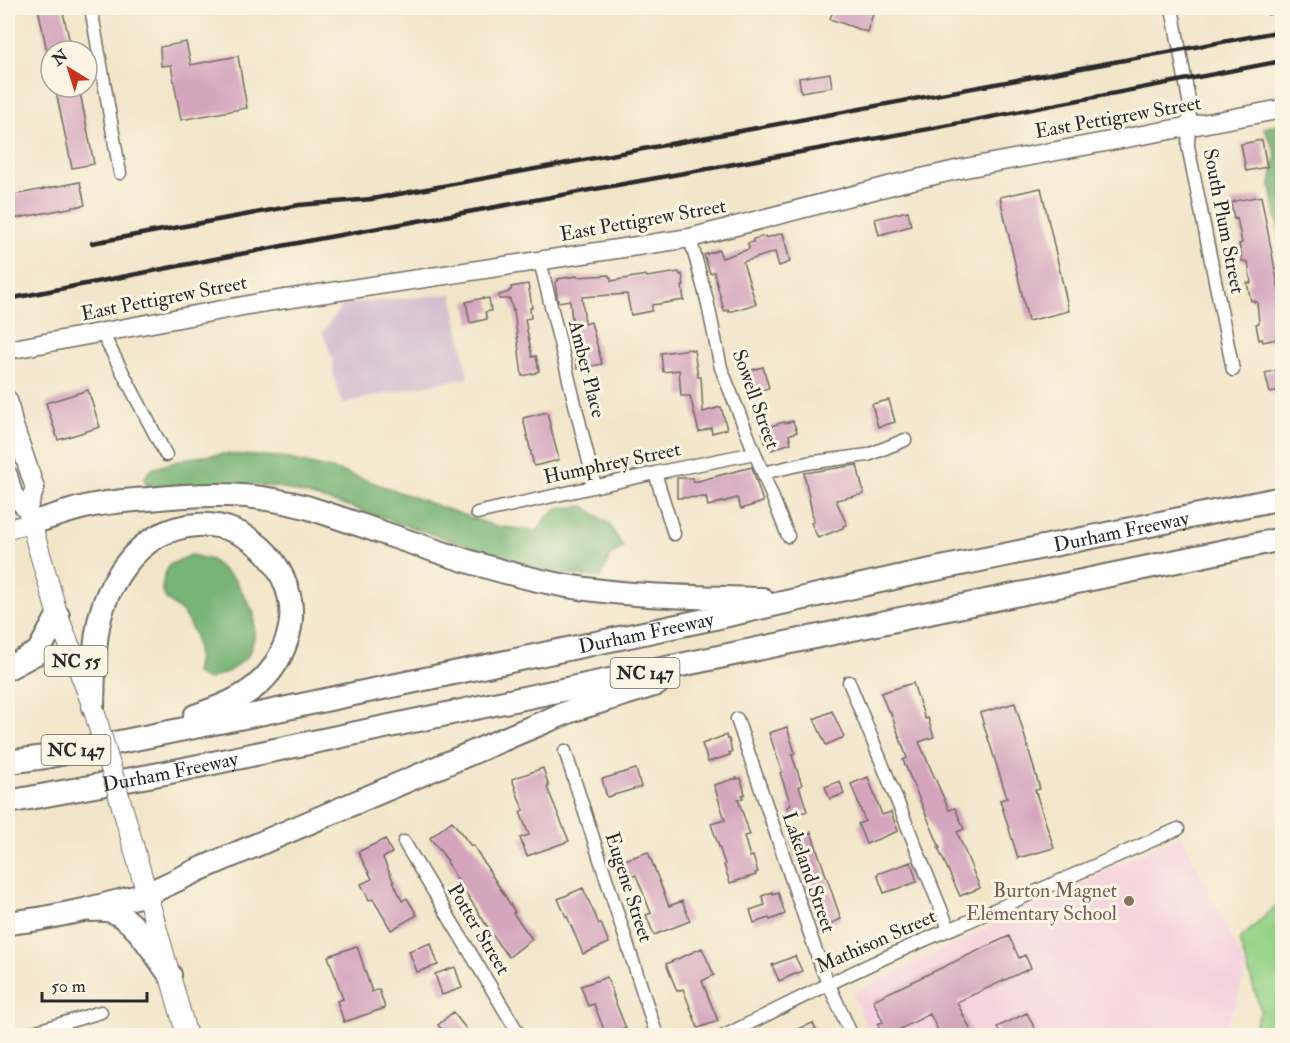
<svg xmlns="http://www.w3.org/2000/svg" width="1290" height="1043" font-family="'IM FELL Double Pica',serif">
  <rect width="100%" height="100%" fill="#fcf5e5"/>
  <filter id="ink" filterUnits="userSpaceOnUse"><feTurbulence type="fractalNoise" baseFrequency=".0167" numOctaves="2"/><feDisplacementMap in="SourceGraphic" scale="12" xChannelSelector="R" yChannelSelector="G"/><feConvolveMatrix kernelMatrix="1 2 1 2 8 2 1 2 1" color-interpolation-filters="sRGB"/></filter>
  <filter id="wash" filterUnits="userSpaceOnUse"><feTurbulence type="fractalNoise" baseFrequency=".008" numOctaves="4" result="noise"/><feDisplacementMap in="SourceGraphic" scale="24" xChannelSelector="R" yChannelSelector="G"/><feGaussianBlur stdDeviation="1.35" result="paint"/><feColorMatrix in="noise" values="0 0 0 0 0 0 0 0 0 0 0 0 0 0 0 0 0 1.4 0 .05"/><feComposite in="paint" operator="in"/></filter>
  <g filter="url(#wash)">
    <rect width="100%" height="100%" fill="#f2e6ca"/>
    <!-- built -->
    <path fill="#f4cfde" d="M 1181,834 L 1246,967 L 1236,1004 L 1222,1035 L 871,1035 L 852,994 Z"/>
    <!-- industrial -->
    <path fill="#d0bdce" d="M 452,294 L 468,378 L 410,388 L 342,404 L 333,373 L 333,360 L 322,332 L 344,304 Z"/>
    <!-- green -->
    <path fill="#94d287" stroke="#607e59" stroke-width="1.5" d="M 1282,901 L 1282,1035 L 1250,1035 L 1261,1011 L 1239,940 Z"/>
    <!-- forest -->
    <path fill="#77b474" stroke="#517050" stroke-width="1.5" d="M 1282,123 L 1282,251 L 1271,185 L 1276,153 L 1264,128 Z
      M 223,454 L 281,457 L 343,472 L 494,526 L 538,531 L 544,519 L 560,508 L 584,506 L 609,524 L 623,547 L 611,555 L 601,577 L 580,576 L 537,569 L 351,507 L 283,488 L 229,482 L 147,487 L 144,478 L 152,469 L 188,458 Z
      M 191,555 L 211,560 L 235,580 L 254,613 L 254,638 L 248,656 L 229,671 L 207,680 L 195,673 L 198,658 L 195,635 L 183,613 L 166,599 L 162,588 L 164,577 L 169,565 Z"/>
    <g id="blocks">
      <!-- building -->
      <path fill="#d4a5bd" d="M 38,8 L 62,8 L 72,51 L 47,51 Z
        M 834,8 L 875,8 L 867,32 L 830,19 Z
        M 186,42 L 191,65 L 238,56 L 247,108 L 181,120 L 171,65 L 161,66 L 160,47 Z
        M 830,73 L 832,87 L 801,92 L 799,78 Z
        M 55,87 L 79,87 L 94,164 L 72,168 Z
        M 1262,140 L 1267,167 L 1246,171 L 1241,144 Z
        M 80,182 L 85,205 L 8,220 L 8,196 Z
        M 1041,188 L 1069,311 L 1028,321 L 1000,197 Z
        M 1261,196 L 1282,306 L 1282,338 L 1263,342 L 1262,339 L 1259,340 L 1256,324 L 1259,323 L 1257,302 L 1254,302 L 1254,300 L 1251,301 L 1247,283 L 1251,283 L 1248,262 L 1242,261 L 1239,244 L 1242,243 L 1237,218 L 1234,219 L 1231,203 L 1234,202 L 1234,201 Z
        M 908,211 L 911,226 L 879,235 L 875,219 Z
        M 783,233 L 790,262 L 779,266 L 775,252 L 743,262 L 756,304 L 729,312 L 728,310 L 724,311 L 714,272 L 710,273 L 704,255 L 719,250 L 722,258 L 749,249 L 748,243 L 753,242 L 753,239 L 765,236 L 766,238 Z
        M 679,272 L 680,275 L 682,274 L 684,286 L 682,286 L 684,300 L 652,305 L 652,311 L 631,315 L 627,294 L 582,297 L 585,324 L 591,322 L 602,364 L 577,369 L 576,358 L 567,322 L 572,321 L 570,300 L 558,302 L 555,282 L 558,281 L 558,279 L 577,276 L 577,277 L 609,275 L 609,277 L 611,277 L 611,281 L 646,275 L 647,277 Z
        M 528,284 L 531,300 L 532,308 L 530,308 L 531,318 L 525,319 L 532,357 L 536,356 L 539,371 L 536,372 L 536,373 L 522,376 L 514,310 L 513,311 L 510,299 L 499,299 L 499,295 L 509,292 L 509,291 L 511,290 L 511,287 Z
        M 483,298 L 483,299 L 489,298 L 491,311 L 485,312 L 487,319 L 470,323 L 466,302 Z
        M 691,349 L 691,350 L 694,350 L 698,377 L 701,377 L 703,412 L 721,407 L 727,429 L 712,433 L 711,428 L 699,432 L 690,396 L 681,396 L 679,370 L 663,372 L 661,353 Z
        M 763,367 L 769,388 L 749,393 L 744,372 Z
        M 1282,369 L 1282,390 L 1270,393 L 1265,373 Z
        M 88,390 L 100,427 L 58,440 L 46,403 Z
        M 889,400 L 895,422 L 878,427 L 872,404 Z
        M 547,412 L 559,460 L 534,466 L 523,418 Z
        M 793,421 L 797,432 L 789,435 L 791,443 L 771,450 L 770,447 L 767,448 L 762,432 L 765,431 L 764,428 L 784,422 L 785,423 Z
        M 857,465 L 864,494 L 836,500 L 847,525 L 843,526 L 843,528 L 818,538 L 811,523 L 814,522 L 804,473 Z
        M 752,467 L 763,502 L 741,509 L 737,498 L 708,506 L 706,497 L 677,498 L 677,478 L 693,478 L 694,482 Z
        M 913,683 L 925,719 L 928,718 L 934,737 L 919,742 L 949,810 L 955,808 L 964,829 L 957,832 L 980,888 L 960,896 L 938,848 L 940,848 L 903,760 L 907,758 L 890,711 L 888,711 L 881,693 Z
        M 1015,703 L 1040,789 L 1035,790 L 1054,848 L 1018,858 L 1000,800 L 1007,798 L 980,713 Z
        M 832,711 L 844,737 L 826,745 L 814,719 Z
        M 787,727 L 795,753 L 792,755 L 802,785 L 799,786 L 807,811 L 790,817 L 787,807 L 791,805 L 780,773 L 782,772 L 769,733 Z
        M 726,735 L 727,739 L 729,739 L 732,752 L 729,753 L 730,755 L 708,762 L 702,744 Z
        M 543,768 L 549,787 L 547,787 L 569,841 L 527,856 L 520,838 L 529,835 L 520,812 L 523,810 L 512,779 Z
        M 636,769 L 641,787 L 607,797 L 602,779 Z
        M 868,777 L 882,815 L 891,812 L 898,831 L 866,844 L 858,824 L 865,821 L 851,784 Z
        M 737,778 L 737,779 L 741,778 L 745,794 L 742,795 L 743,798 L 738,799 L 750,835 L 744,836 L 750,857 L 753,856 L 758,872 L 755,873 L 756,875 L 730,883 L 724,865 L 725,864 L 711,824 L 725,820 L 714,785 Z
        M 840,781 L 844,794 L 830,799 L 825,787 Z
        M 452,821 L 471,846 L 473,845 L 515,912 L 513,913 L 532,939 L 509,957 L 499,945 L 455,876 L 447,862 L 448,861 L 430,838 Z
        M 811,832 L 841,919 L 832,923 L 832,924 L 822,928 L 821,926 L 819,927 L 803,878 L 804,877 L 790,840 Z
        M 385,839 L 392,853 L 383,858 L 402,901 L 407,898 L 417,915 L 391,930 L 373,899 L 369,900 L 361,884 L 372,879 L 358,852 Z
        M 648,852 L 669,906 L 682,901 L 690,921 L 654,935 L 646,915 L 651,913 L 636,875 L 628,878 L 622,861 Z
        M 911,862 L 917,882 L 884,893 L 877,874 Z
        M 583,888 L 599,924 L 601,923 L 609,943 L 583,954 L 567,916 L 566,917 L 558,899 Z
        M 772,892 L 773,894 L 778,892 L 785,914 L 770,920 L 769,918 L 754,923 L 750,910 L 765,905 L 762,896 Z
        M 1009,936 L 1019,958 L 1025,955 L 1031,968 L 957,1002 L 973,1035 L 940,1035 L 930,1014 L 896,1031 L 898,1035 L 883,1035 L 877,1024 L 883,1022 L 873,1000 Z
        M 431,943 L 438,965 L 417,972 L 409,951 Z
        M 357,946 L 372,992 L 379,989 L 385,1008 L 344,1022 L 337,1001 L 343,999 L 328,956 Z
        M 702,948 L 714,975 L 702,981 L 718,1021 L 698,1028 L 683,989 L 677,991 L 666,964 Z
        M 795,956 L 802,971 L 779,981 L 772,965 Z
        M 455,967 L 462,988 L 442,995 L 435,974 Z
        M 607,977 L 614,996 L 613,996 L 626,1028 L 606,1035 L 594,1004 L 588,1006 L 581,986 Z
        M 453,1012 L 471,1035 L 446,1035 L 438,1025 Z
        M 1027,1013 L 1038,1035 L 1001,1035 L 997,1027 Z
        M 813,1023 L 818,1035 L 783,1035 Z"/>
    </g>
  </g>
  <g filter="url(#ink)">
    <use href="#blocks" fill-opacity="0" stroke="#716c63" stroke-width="1.5"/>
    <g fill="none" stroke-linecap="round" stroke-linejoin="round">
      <defs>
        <path id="street" d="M 91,8 L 120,173
          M 1172,8 L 1190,106 L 1188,146 L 1233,370
          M 690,238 L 707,300 L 721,368 L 788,536
          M 540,261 L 595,486
          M 102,333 L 166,455
          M 655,473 L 674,534
          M 763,473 L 807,463 L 868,455 L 905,440
          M 477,513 L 655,473 L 755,453
          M 849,682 L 949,929
          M 737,719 L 822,969 L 852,1036
          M 565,751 L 657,1036
          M 404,842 L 520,1036
          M 20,1036 L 101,1012
          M 724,1036 C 802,997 879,958 960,925 L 1178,829"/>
        <path id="secondary" d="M 8,350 L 259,303 L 690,238 L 900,183 L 965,168 L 1282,109
          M 8,400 L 13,423 L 35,488 L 27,510 L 31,523 L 8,529
          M 8,475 L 13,494 L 27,510"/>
        <path id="primary" d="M 31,523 L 58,616 L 92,704
          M 126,820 L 187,1036"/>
        <g id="highway">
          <path d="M 31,523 C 52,517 73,509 94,505 C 112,502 131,500 149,499 C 206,493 250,492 306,507 C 392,534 477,570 567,586 C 631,597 697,597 762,599"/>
          <path d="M 8,668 L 38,652 L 58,616"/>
          <path d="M 93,707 C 94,675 93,637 103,607 C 112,580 132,550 158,536 C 210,509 268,533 287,588 C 293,607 293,623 286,642 C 280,659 271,674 256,686 C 238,701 216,708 195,716"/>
          <path id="s1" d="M 8,762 L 45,757 L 254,715 L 710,619 L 907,575 L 1282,498"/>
          <path id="s2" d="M 8,802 L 165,773 L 280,749 L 1282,539"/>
          <path d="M 92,910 C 98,910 105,909 111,911 C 136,919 155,955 170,975"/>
          <path d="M 8,923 L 39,919 L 84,910 L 147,894 L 198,870 L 518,733 L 573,710 L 657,684"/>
        </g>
      </defs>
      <!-- street casing -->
      <use href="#street" stroke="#716c63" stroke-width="15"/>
      <!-- secondary casing -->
      <use href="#secondary" stroke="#716c63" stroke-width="21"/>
      <!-- primary casing -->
      <use href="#primary" stroke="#716c63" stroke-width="22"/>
      <!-- highway casing -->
      <use href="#highway" stroke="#716c63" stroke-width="26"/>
      <!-- street -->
      <use href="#street" stroke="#fff" stroke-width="12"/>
      <!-- secondary -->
      <use href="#secondary" stroke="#fff" stroke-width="18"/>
      <!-- primary -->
      <use href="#primary" stroke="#fff" stroke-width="20"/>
      <!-- highway -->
      <use href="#highway" stroke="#fff" stroke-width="22"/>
      <!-- rail -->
      <path stroke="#2b2b2b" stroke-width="4.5" d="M 1268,13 L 1282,9
        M 92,243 L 299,205 L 372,199 L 1282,31
        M 8,299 L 318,239 L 934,128 L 1282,61"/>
      <defs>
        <path id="primary-bridge" d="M 93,707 L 126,820"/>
      </defs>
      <!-- primary-bridge casing -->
      <use href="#primary-bridge" stroke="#716c63" stroke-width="22" stroke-linecap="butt"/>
      <!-- primary-bridge -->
      <use href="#primary-bridge" stroke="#fff" stroke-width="20"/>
    </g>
  </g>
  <!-- markers -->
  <circle fill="#8d6e63" stroke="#fcf5e5" stroke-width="2" cx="1129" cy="901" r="6"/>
  <g text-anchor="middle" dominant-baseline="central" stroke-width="6" stroke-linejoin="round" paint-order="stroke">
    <!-- shield labels -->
    <g fill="#fcf5e5" stroke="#6a6863" stroke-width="1.5">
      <rect x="44.5" y="646" width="63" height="30" rx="4.5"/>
      <rect x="610.5" y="658" width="69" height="30" rx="4.5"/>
      <rect x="41.5" y="735" width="69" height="30" rx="4.5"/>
    </g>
    <g font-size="18" font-weight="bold" fill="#2b2b2b">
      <text x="76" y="661">NC 55</text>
      <text x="645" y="673">NC 147</text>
      <text x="76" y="750">NC 147</text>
    </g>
    <!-- street labels -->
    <g font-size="20" fill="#2b2b2b" stroke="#fcf5e5">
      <text transform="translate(1118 117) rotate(-10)">East Pettigrew Street</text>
      <text transform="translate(643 220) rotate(-10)">East Pettigrew Street</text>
      <text transform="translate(1224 221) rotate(79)">South Plum Street</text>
      <text transform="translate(164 298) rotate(-11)">East Pettigrew Street</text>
      <text transform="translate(587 369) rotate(76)">Amber Place</text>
      <text transform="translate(756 399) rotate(70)">Sowell Street</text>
      <text transform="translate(612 463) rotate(-12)">Humphrey Street</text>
      <text stroke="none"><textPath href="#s1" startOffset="1137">Durham Freeway</textPath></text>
      <text stroke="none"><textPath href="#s1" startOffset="651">Durham Freeway</textPath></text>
      <text stroke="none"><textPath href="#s2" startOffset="165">Durham Freeway</textPath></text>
      <text transform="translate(809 872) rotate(71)">Lakeland Street</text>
      <text transform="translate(629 887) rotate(72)">Eugene Street</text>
      <text transform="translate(479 929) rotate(59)">Potter Street</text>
      <text transform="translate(876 941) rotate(-24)">Mathison Street</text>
    </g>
    <!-- education labels -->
    <g font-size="20" fill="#785e54" stroke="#fcf5e5" text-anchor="end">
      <text x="1117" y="890">Burton Magnet<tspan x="1117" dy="23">Elementary School</tspan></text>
    </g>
  </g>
  <!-- margin -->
  <rect width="1290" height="1043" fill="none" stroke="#fcf5e5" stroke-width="30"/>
  <!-- north arrow -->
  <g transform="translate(69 69) rotate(322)"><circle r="28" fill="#fcf5e5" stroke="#a8a49b" stroke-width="1.5"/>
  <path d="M0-4.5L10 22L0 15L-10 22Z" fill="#c8321e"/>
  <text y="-9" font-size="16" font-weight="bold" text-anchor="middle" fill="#2b2b2b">N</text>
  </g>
  <!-- scale -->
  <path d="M42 992v9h105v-9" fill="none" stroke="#2b2b2b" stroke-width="3"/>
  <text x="51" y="992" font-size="18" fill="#2b2b2b" stroke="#fcf5e5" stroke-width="4.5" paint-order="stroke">50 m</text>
</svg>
